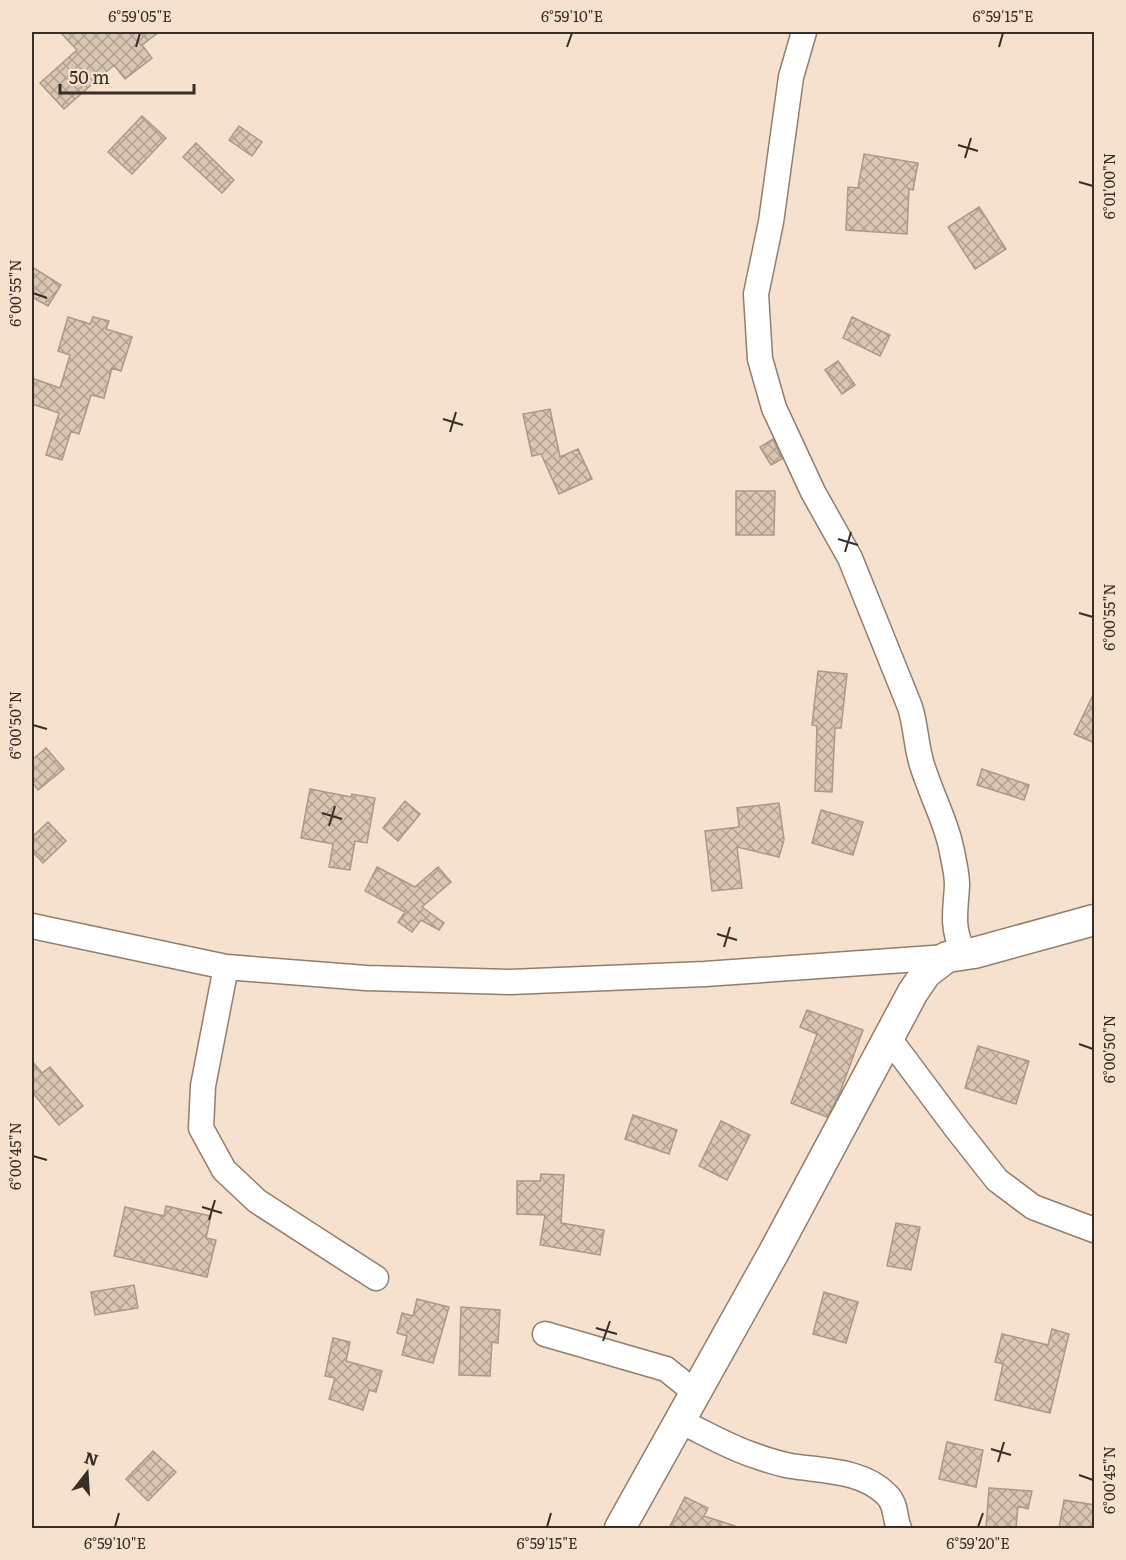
<svg xmlns="http://www.w3.org/2000/svg" width="1126" height="1560" font-family="Literata,serif">
  <defs>
    <pattern id="building-cross-hatch" width="8" height="8" patternUnits="userSpaceOnUse" patternTransform="scale(1.5)"><rect width="8" height="8" fill="#d9c5b2"/><path d="M0 0l8 8M0 8l8-8" fill="none" stroke="#b1a091"/></pattern>
  </defs>
  <rect width="100%" height="100%" fill="#f6e1ce"/>
  <!-- building -->
  <path fill="url(#building-cross-hatch)" stroke="#ac9886" stroke-width="1.5" d="M 60,32 L 159,32 L 142,45 L 152,58 L 125,79 L 114,65 L 64,109 L 40,83 L 77,50 Z
    M 142,116 L 166,138 L 132,174 L 108,152 Z
    M 239,126 L 262,142 L 252,156 L 229,140 Z
    M 196,143 L 234,180 L 222,193 L 183,157 Z
    M 864,154 L 918,163 L 913,190 L 909,189 L 907,234 L 846,230 L 848,187 L 858,188 Z
    M 979,207 L 1006,249 L 975,269 L 948,227 Z
    M 32,267 L 61,285 L 48,306 L 32,297 Z
    M 68,317 L 90,324 L 93,317 L 109,321 L 106,329 L 132,337 L 121,371 L 112,368 L 104,398 L 91,395 L 79,434 L 71,431 L 62,460 L 46,455 L 59,413 L 32,404 L 32,378 L 60,388 L 70,355 L 58,351 Z
    M 852,317 L 890,335 L 880,356 L 843,338 Z
    M 838,361 L 855,385 L 842,394 L 825,370 Z
    M 550,409 L 560,457 L 578,449 L 592,479 L 559,494 L 541,454 L 532,456 L 523,414 Z
    M 773,439 L 782,459 L 771,465 L 760,447 Z
    M 736,491 L 775,491 L 774,535 L 736,535 Z
    M 818,671 L 847,674 L 841,728 L 835,728 L 832,792 L 815,791 L 817,726 L 812,725 Z
    M 1095,691 L 1095,743 L 1074,734 Z
    M 46,748 L 64,769 L 38,790 L 32,782 L 32,760 Z
    M 982,769 L 1029,785 L 1024,800 L 977,785 Z
    M 310,789 L 351,797 L 352,794 L 375,798 L 367,843 L 355,841 L 350,870 L 329,867 L 333,844 L 301,838 Z
    M 405,801 L 420,814 L 398,841 L 383,828 Z
    M 779,803 L 784,840 L 779,857 L 737,847 L 742,888 L 712,891 L 705,831 L 739,827 L 737,808 Z
    M 821,810 L 863,822 L 853,855 L 812,843 Z
    M 48,822 L 66,841 L 43,863 L 32,851 L 32,837 Z
    M 377,867 L 415,887 L 438,867 L 451,882 L 422,907 L 444,923 L 439,930 L 421,920 L 412,932 L 398,922 L 405,912 L 365,891 Z
    M 807,1010 L 863,1030 L 839,1095 L 827,1117 L 791,1103 L 817,1034 L 800,1027 Z
    M 978,1046 L 1029,1061 L 1016,1104 L 965,1088 Z
    M 32,1061 L 42,1073 L 50,1067 L 83,1106 L 59,1125 L 32,1092 Z
    M 633,1115 L 677,1130 L 669,1154 L 625,1139 Z
    M 721,1121 L 750,1135 L 727,1180 L 699,1166 Z
    M 541,1174 L 564,1175 L 561,1223 L 604,1230 L 600,1255 L 540,1245 L 545,1215 L 517,1214 L 517,1181 L 540,1181 Z
    M 166,1206 L 211,1216 L 206,1238 L 216,1240 L 207,1277 L 114,1256 L 125,1207 L 164,1216 Z
    M 896,1223 L 920,1227 L 911,1270 L 887,1266 Z
    M 134,1285 L 138,1308 L 95,1315 L 91,1292 Z
    M 824,1292 L 858,1302 L 846,1343 L 813,1334 Z
    M 417,1299 L 449,1307 L 433,1363 L 402,1355 L 407,1336 L 397,1333 L 402,1313 L 413,1316 Z
    M 461,1307 L 500,1310 L 498,1343 L 492,1342 L 490,1376 L 459,1375 Z
    M 1052,1329 L 1069,1334 L 1050,1413 L 995,1400 L 1003,1364 L 995,1362 L 1002,1334 L 1048,1345 Z
    M 333,1338 L 350,1342 L 346,1361 L 382,1371 L 376,1392 L 369,1390 L 363,1410 L 329,1399 L 335,1378 L 325,1376 Z
    M 947,1442 L 983,1450 L 976,1487 L 939,1479 Z
    M 153,1451 L 176,1472 L 148,1501 L 126,1479 Z
    M 989,1488 L 1032,1491 L 1028,1509 L 1018,1506 L 1016,1528 L 986,1528 Z
    M 685,1497 L 708,1508 L 704,1516 L 735,1526 L 734,1528 L 669,1528 Z
    M 1064,1500 L 1095,1505 L 1095,1528 L 1059,1528 Z"/>
  <g fill="none" stroke-linecap="round" stroke-linejoin="round">
    <defs>
      <path id="minor" d="M 804,32 L 791,77 L 771,222 L 756,294 L 760,359 L 774,408 L 813,492 L 850,558 L 910,707 C 916,726 916,746 922,765 C 932,797 948,825 953,857 C 955,866 957,876 957,885 C 956,908 951,927 962,948 L 974,953
        M 32,926 L 226,967 L 366,978 L 510,982 L 705,974 L 947,957
        M 226,967 L 203,1086 L 201,1128 L 224,1170 L 257,1201 L 376,1278
        M 888,1037 L 956,1128 L 997,1180 L 1033,1207 L 1094,1230
        M 545,1334 L 666,1369 L 696,1393
        M 680,1421 C 705,1433 730,1448 756,1456 C 767,1460 780,1464 791,1466 C 823,1471 863,1470 887,1495 C 897,1505 894,1517 899,1528"/>
      <path id="major" d="M 620,1528 L 774,1252 L 913,992 L 926,973 L 947,957 L 974,953 L 1094,920"/>
    </defs>
    <!-- minor casing -->
    <use href="#minor" stroke="#917e6d" stroke-width="27"/>
    <!-- major casing -->
    <use href="#major" stroke="#917e6d" stroke-width="33"/>
    <!-- minor -->
    <use href="#minor" stroke="#fff" stroke-width="24"/>
    <!-- major -->
    <use href="#major" stroke="#fff" stroke-width="30"/>
  </g>
  <!-- ticks -->
  <path fill="none" stroke="#362e27" stroke-width="2" d="M 136,47 L 140,33M 567,47 L 572,33M 999,47 L 1003,33M 958,145 L 978,151M 965,158 L 971,138M 1079,182 L 1093,186M 33,293 L 47,298M 443,419 L 463,425M 450,432 L 456,412M 838,539 L 858,545M 845,552 L 851,532M 1079,613 L 1093,617M 33,725 L 47,729M 322,813 L 342,819M 329,826 L 335,806M 717,934 L 737,940M 724,947 L 730,927M 1079,1044 L 1093,1049M 33,1156 L 47,1160M 202,1207 L 222,1213M 209,1220 L 215,1200M 596,1328 L 617,1334M 603,1341 L 610,1321M 991,1449 L 1011,1455M 998,1462 L 1004,1442M 1079,1475 L 1093,1480M 115,1527 L 119,1513M 547,1527 L 551,1513M 978,1527 L 983,1513"/>
  <!-- border -->
  <rect width="1126" height="1560" fill="none" stroke="#f6e1ce" stroke-width="66"/>
  <!-- north arrow -->
  <g transform="translate(87 1473) rotate(17)" stroke="#f6e1ce" stroke-width="4.5" paint-order="stroke">
  <path d="M0-4.5L10 22L0 15L-10 22Z" fill="#362e27"/>
  <text y="-9" font-size="16" font-weight="bold" text-anchor="middle" fill="#362e27">N</text>
  </g>
  <!-- scale -->
  <path d="M60 84v9h134v-9" fill="none" stroke="#362e27" stroke-width="3"/>
  <text x="69" y="84" font-size="18" fill="#362e27" stroke="#f6e1ce" stroke-width="4.5" paint-order="stroke">50 m</text>
  <rect x="33" y="33" width="1060" height="1494" fill="none" stroke="#362e27" stroke-width="2"/>
  <g font-size="15" text-anchor="middle" fill="#362e27">
    <text x="140" y="22">6°59'05"E</text>
    <text x="572" y="22">6°59'10"E</text>
    <text x="1003" y="22">6°59'15"E</text>
    <text transform="translate(1110 186) rotate(-90)" y="5">6°01'00"N</text>
    <text transform="translate(16 293) rotate(-90)" y="5">6°00'55"N</text>
    <text transform="translate(1110 617) rotate(-90)" y="5">6°00'55"N</text>
    <text transform="translate(16 725) rotate(-90)" y="5">6°00'50"N</text>
    <text transform="translate(1110 1049) rotate(-90)" y="5">6°00'50"N</text>
    <text transform="translate(16 1156) rotate(-90)" y="5">6°00'45"N</text>
    <text transform="translate(1110 1480) rotate(-90)" y="5">6°00'45"N</text>
    <text x="115" y="1549">6°59'10"E</text>
    <text x="547" y="1549">6°59'15"E</text>
    <text x="978" y="1549">6°59'20"E</text>
  </g>
</svg>
